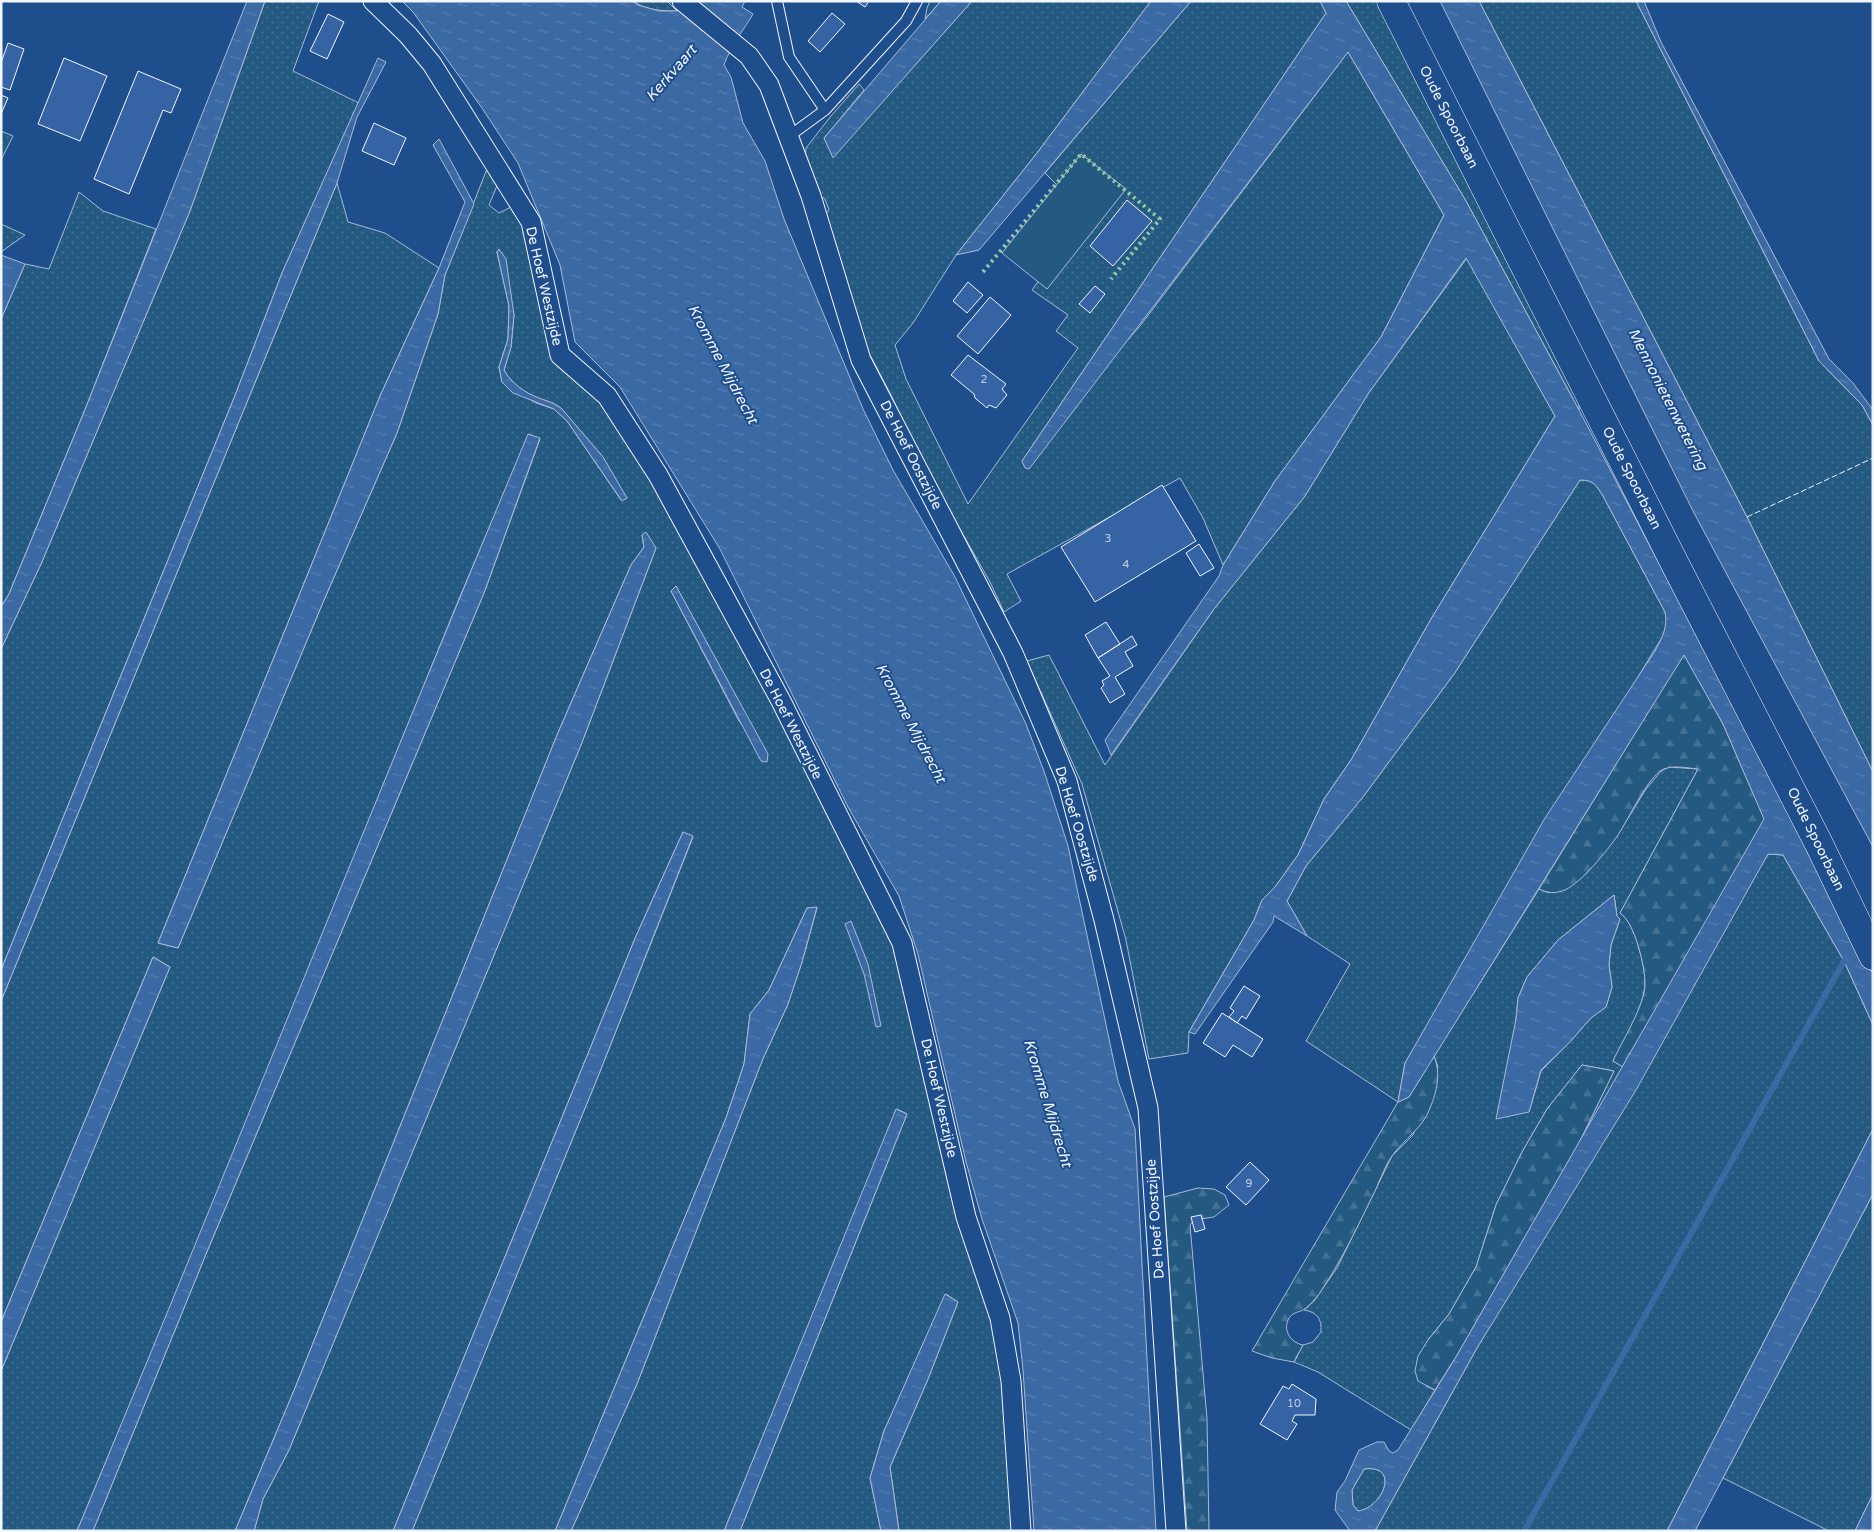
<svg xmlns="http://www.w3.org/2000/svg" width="1874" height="1532" font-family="'Varela Round',sans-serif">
  <defs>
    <pattern id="grass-dots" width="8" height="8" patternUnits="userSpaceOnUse" patternTransform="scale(1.25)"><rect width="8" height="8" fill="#245a82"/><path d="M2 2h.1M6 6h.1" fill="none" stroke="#447295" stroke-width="1.8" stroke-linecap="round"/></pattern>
    <pattern id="forest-firs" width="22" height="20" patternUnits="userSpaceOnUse" patternTransform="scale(1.25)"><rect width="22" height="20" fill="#245a82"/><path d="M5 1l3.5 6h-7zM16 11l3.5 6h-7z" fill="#447295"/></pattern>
    <pattern id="water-ripples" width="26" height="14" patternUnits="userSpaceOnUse" patternTransform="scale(1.25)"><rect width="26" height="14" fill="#3b69a3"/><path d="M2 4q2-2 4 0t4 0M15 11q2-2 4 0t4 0" fill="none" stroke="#587fb1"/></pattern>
  </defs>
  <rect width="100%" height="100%" fill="#1f4e8c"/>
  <!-- grass -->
  <path fill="url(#grass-dots)" stroke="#a8bbd7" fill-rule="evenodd" d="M 265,1 L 319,1 L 293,71 L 359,103 L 282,273 L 236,393 L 1,970 L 1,649 L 41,564 L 190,211 Z
    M 632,1 L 667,1 L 677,11 C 662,11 646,10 632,1 Z
    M 972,1 L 1151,1 L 1037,153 L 956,255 L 913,323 L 895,345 L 906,379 L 968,504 L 1078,348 L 1056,331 L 1068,315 L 1032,290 L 1087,215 L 1045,173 L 1191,1 L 1320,1 L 1326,13 L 1022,461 L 1140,326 L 1348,52 L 1444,215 L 1381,337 L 1275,481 L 1223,565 L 1203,518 L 1180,478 L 1007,574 L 1021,601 L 1004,612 L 990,582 L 923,464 L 891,395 L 858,332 L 821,220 L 829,210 L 825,199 L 813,191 L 805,162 L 806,148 L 831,116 L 859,84 L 864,90 L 824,138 L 833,157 Z
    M 1346,1 L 1382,1 L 1579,396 L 1579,410 L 1466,201 Z
    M 1479,1 L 1636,1 L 1819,361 L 1862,405 L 1873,425 L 1873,772 L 1747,517 Z
    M 1,131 L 13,136 L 1,160 Z
    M 489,164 L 499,181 L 489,205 L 499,213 L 511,207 L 528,234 L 551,356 L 607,408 L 673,510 L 895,931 L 1000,1319 L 1020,1531 L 899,1531 L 890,1467 L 928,1379 L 958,1302 L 946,1294 L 884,1431 L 870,1478 L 881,1531 L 740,1531 L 907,1114 L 897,1109 L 724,1531 L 571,1531 L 637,1384 L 762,1061 L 788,1004 L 802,962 L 817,908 L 807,908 L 769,990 L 750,1014 L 744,1064 L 726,1118 L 555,1531 L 412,1531 L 599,1074 L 693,837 L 683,832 L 636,936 L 393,1531 L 254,1531 L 263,1499 L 289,1450 L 581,745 L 656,548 L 642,535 L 644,547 L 631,565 L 557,735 L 295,1388 L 235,1531 L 93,1531 L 206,1254 L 484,593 L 540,439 L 529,434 L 459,599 L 181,1282 L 77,1531 L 1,1531 L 1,1371 L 170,967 L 153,957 L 1,1322 L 1,1001 L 337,183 L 348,222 L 385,233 L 439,268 L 380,396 L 158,943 L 178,948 L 324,600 L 397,433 L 438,314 L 445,275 ZM 497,252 L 514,315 L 511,347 L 504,370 C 511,383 525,393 538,398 C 547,401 554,403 561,408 L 603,457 L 626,498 L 621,500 L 567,421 L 554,409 L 536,403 L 502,382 L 499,367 L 508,339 L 509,306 ZM 676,586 L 767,754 L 739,721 L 671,591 Z
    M 79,192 L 103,211 L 156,229 L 84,412 L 9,594 L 1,607 L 1,319 L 25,264 L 49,269 Z
    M 1,224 L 25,235 L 1,252 Z
    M 1467,258 L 1555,416 L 1431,619 L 1351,760 L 1324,799 L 1298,855 L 1275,887 L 1262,900 L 1254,920 L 1189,1032 L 1188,1053 L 1149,1059 L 1126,940 L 1082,784 L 1027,661 L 1049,655 L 1105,765 L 1214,609 L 1305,496 L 1368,394 Z
    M 1580,480 C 1594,480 1596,485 1603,496 L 1665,612 L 1667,620 L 1664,634 L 1405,1063 L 1398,1102 L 1306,1041 L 1350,964 L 1307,936 L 1287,901 L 1306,866 L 1363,797 L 1454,674 Z
    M 1669,767 L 1698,769 L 1620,913 C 1628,918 1634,932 1637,942 C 1641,955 1645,969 1645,983 C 1645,1005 1623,1041 1613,1061 L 1623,1067 L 1579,1143 L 1614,1071 L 1582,1065 L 1547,1109 L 1522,1152 L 1496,1205 L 1476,1267 L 1449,1314 L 1428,1340 L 1426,1386 L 1435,1390 L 1411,1430 L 1318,1372 L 1294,1362 L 1303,1345 L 1313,1342 L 1321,1332 C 1322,1319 1317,1312 1304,1310 L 1314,1301 L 1337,1268 L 1392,1156 L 1413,1135 L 1438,1067 L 1434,1056 L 1539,889 L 1549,893 L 1586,874 L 1617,836 L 1646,789 L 1661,771 ZM 1614,895 L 1617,916 L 1620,919 L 1611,945 L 1609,965 L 1612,987 L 1606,1007 L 1591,1018 L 1569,1043 L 1541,1071 L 1529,1112 L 1516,1019 L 1518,998 L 1527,977 L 1558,940 Z
    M 1768,854 L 1783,855 L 1844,961 L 1873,1025 L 1873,1129 L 1667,1531 L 1375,1531 L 1477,1348 Z
    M 1873,1194 L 1873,1494 L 1855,1531 L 1829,1531 L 1723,1478 Z
    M 1364,1469 C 1401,1464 1383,1508 1358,1511 L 1353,1505 L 1352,1490 Z"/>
  <!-- forest -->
  <path fill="url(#forest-firs)" stroke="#a8bbd7" d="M 930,1 L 941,1 L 925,19 L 927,8 Z
    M 1684,654 L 1723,724 L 1765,820 L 1623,1067 L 1613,1061 C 1622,1041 1645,1005 1645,984 C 1645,970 1641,955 1637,942 C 1634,933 1628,918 1620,913 L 1698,769 C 1687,768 1670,764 1660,771 C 1645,783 1629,818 1618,835 C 1607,851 1582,882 1565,890 C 1556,894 1547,893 1539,889 Z
    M 1434,1056 C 1441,1074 1437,1091 1430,1108 C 1423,1128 1404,1139 1392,1156 C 1384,1167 1379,1184 1372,1197 C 1356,1230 1340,1263 1319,1294 C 1315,1299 1311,1304 1306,1308 C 1300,1313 1292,1311 1288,1320 C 1283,1332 1292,1343 1303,1345 L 1294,1362 L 1272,1358 L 1252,1351 L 1398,1102 L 1409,1097 Z
    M 1582,1065 L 1614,1071 L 1579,1143 L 1456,1357 L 1435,1390 L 1418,1381 L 1415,1371 L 1418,1356 L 1428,1340 L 1449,1314 L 1476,1267 L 1496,1205 L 1522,1152 L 1547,1109 Z
    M 1198,1188 L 1214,1189 L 1225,1195 L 1229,1205 L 1214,1217 L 1194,1220 L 1190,1225 L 1207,1419 L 1209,1531 L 1187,1531 L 1164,1197 Z"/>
  <!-- park -->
  <path fill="#245a82" stroke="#a8bbd7" d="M 1081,154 L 1126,189 L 1047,289 L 1002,253 Z"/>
  <!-- water -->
  <path fill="url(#water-ripples)" stroke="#a8bbd7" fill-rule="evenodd" d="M 247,1 L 265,1 L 190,211 L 41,564 L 1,649 L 1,607 L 9,594 L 84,412 Z
    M 402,1 L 632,1 L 638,5 L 659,11 L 677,11 L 692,1 L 745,1 L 742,7 L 753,14 C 743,31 730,47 724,65 L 731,77 L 743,123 L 765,161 L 784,219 L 863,409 L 893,470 L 955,577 L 1026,724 L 1045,774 L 1068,846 L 1118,1081 L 1135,1129 L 1156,1531 L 1034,1531 L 1023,1370 L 1018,1323 L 982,1219 L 966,1162 L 918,954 L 899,896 L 848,807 L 720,549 L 620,387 L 575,342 L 560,265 L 518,163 L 482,108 L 413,12 Z
    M 941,1 L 972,1 L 833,158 L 824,138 Z
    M 1151,1 L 1191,1 L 979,250 L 956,255 L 1037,153 Z
    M 1320,1 L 1346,1 L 1466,201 L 1579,410 L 1873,974 L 1873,1025 L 1844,961 L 1783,855 L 1768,854 L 1636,1090 L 1477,1348 L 1375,1531 L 1350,1531 L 1335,1510 L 1337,1492 L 1345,1481 L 1359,1450 L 1377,1442 L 1384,1442 L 1389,1451 L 1393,1453 L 1398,1450 L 1456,1357 L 1764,819 L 1723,724 L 1684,655 L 1409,1097 L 1398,1102 L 1405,1063 L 1545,818 L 1655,651 C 1662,638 1668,627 1665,612 L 1603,496 C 1596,485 1594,480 1580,480 L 1454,674 L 1363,797 L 1306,866 L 1287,901 L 1307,936 L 1274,916 L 1273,922 L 1195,1034 L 1189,1032 L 1254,920 L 1262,900 L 1275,887 L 1298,855 L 1324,799 L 1351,760 L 1431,619 L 1555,416 L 1466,258 L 1368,394 L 1305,496 L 1214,609 L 1111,755 L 1105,740 L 1219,576 L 1223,565 L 1275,481 L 1381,337 L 1444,215 L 1348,52 L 1029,469 L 1025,468 L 1022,461 L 1326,13 ZM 1364,1469 C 1401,1464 1383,1508 1358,1511 L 1353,1505 L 1352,1490 Z
    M 1440,1 L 1479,1 L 1747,517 L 1873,772 L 1873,847 L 1694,513 Z
    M 1636,1 L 1644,1 L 1661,42 L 1829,359 L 1853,383 L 1873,410 L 1873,425 L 1862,405 L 1819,361 Z
    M 378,58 L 386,62 L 357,117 L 337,183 L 1,1001 L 1,970 L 236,393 L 282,273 Z
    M 439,139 L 474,204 L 445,275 L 438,314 L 397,433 L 324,600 L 178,948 L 158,943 L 380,396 L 439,268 L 465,202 L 433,145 Z
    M 499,249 L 506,259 L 514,315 L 511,347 L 504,370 C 511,383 525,393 539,398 C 547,401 554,403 561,408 L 603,457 L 627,498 L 622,501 L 567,421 L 554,409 L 513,393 L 502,382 L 499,367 L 508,339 L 509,306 L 497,252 Z
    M 1,255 L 25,264 L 1,319 Z
    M 528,434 L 540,438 L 484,593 L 206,1254 L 93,1531 L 77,1531 C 229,1166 375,799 528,434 Z
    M 646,532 L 656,548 L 581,745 L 289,1450 L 263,1499 L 254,1531 L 235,1531 L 295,1388 L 557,735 L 631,565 L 644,547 L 642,535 Z
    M 676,586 L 768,754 L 767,762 L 761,761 L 671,591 Z
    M 683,832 L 693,836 L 599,1074 L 412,1531 L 393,1531 L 636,936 Z
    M 1614,895 L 1617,916 L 1620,919 L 1611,945 L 1609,965 L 1612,987 L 1606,1007 L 1591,1018 L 1569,1043 L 1541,1070 L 1529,1112 L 1496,1119 L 1516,1019 L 1518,998 L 1527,977 L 1558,940 Z
    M 817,907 L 802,962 L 788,1004 L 762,1061 L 637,1384 L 571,1531 L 555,1531 L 726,1118 L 744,1064 L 750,1014 L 769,990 L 807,908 Z
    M 851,921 L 868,964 L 881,1026 L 876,1027 L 864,974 L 845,924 Z
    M 153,957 L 170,967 L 1,1371 L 1,1322 Z
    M 896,1109 L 907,1114 L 740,1531 L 724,1531 Z
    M 1873,1129 L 1873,1194 L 1695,1531 L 1667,1531 Z
    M 945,1294 L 958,1302 L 928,1379 L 890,1467 L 899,1531 L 881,1531 L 870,1478 L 884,1431 Z
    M 1873,1494 L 1873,1531 L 1855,1531 Z"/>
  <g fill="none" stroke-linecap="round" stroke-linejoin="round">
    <!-- stream -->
    <path stroke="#3b69a3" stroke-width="6" d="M 1524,1531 L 1844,961"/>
  </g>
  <!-- building -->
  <path fill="#3563a3" stroke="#f2f6ff" d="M 856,1 L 869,1 L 865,7 Z
    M 832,13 L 845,24 L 820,52 L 808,41 Z
    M 328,14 L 344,22 L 327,59 L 310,51 Z
    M 8,43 L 24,49 L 10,90 L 1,87 L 1,63 Z
    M 64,58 L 107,76 L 80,141 L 38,124 Z
    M 138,71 L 181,89 L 171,113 L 163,110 L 129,194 L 94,179 Z
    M 1,95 L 8,98 L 1,114 Z
    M 374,123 L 406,138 L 394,165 L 362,151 Z
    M 1127,200 L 1152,221 L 1113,266 L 1090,246 Z
    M 968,282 L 983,295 L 967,313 L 953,301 Z
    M 1095,286 L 1105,294 L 1090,313 L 1079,304 Z
    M 990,297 L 1011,315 L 978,354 L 957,336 Z
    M 968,355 L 1006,384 L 1002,389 L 1007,395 L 996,408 L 989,405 L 987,408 L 975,398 L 974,394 L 951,375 Z
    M 1162,485 L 1196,541 L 1095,602 L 1061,547 Z
    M 1199,544 L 1214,568 L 1200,576 L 1186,553 Z
    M 1106,622 L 1120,644 L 1098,658 L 1085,635 Z
    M 1132,636 L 1137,645 L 1125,652 L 1133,666 L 1115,677 L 1125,694 L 1110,703 L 1101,688 L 1104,685 L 1102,681 L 1110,676 L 1098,658 Z
    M 1244,986 L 1260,996 L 1246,1019 L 1242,1016 L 1237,1023 L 1229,1017 L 1234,1011 L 1230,1008 Z
    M 1222,1013 L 1263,1039 L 1252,1057 L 1233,1045 L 1225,1057 L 1203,1043 Z
    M 1250,1162 L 1269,1180 L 1246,1205 L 1226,1187 Z
    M 1201,1215 L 1205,1229 L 1195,1232 L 1191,1217 Z
    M 1292,1384 L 1316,1399 L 1315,1415 L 1295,1415 L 1292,1421 L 1297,1424 L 1287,1440 L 1260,1424 L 1283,1386 L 1289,1389 Z"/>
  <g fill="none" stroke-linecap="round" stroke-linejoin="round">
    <defs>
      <path id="lane" d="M 777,1 L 789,57 L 825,110
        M 788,137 L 825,110 L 906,21 L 917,1"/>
      <path id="street" d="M 373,1 L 408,35 L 432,64 L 531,222 L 560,355 L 607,396 L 658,475 L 781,701 L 902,943 L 966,1217 L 1000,1318 L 1011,1381 L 1021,1531
        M 682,1 L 749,56 L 769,85 L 811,196 L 861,360 L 1013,653 L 1067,781 L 1104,920 L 1148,1108 L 1176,1531"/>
      <path id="secondary" d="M 1391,1 L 1675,564 L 1819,844 L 1873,956"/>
    </defs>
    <!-- lane casing -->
    <use href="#lane" stroke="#f2f6ff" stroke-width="12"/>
    <!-- street casing -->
    <use href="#street" stroke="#f2f6ff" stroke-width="21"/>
    <!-- secondary casing -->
    <use href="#secondary" stroke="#f2f6ff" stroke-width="29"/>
    <!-- lane -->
    <use href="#lane" stroke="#1f4e8c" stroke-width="10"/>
    <!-- street -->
    <use href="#street" stroke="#1f4e8c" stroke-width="19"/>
    <!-- secondary -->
    <use href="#secondary" stroke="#1f4e8c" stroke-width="28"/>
    <!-- hedge -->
    <path stroke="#97c8a6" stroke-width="4" stroke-dasharray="2.5 4" stroke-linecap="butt" d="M 983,272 L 1081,154 L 1160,219 L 1111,279"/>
    <!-- fence -->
    <path stroke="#f2f6ff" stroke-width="1" stroke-dasharray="6 2.5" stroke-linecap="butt" d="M 1747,517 L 1873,458"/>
  </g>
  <g text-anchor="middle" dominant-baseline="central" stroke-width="4" stroke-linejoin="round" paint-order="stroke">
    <!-- number labels -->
    <g font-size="11" fill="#c3d1e8">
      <text x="984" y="379">2</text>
      <text x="1108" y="538">3</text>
      <text x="1126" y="564">4</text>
      <text x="1249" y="1183">9</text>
      <text x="1294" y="1403">10</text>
    </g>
    <!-- street labels -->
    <g font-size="14" fill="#f2f6ff" stroke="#1f4e8c">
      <text transform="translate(1449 117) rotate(63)">Oude Spoorbaan</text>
      <text transform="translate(544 286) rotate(77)">De Hoef Westzijde</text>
      <text transform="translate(911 455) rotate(63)">De Hoef Oostzijde</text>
      <text transform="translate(1632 478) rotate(63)">Oude Spoorbaan</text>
      <text transform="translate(791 724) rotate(63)">De Hoef Westzijde</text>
      <text transform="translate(1077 824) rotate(73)">De Hoef Oostzijde</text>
      <text transform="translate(1816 839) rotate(64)">Oude Spoorbaan</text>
      <text transform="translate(939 1098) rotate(77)">De Hoef Westzijde</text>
      <text transform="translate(1155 1219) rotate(-94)">De Hoef Oostzijde</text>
    </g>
    <!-- water labels -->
    <g font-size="15" font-style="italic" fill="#f2f6ff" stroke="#1f4e8c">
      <text transform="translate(671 73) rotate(-49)">Kerkvaart</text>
      <text transform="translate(723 364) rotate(62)">Kromme Mijdrecht</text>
      <text transform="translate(1668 399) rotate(63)">Mennonietenwetering</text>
      <text transform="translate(911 723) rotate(62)">Kromme Mijdrecht</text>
      <text transform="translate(1048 1103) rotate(73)">Kromme Mijdrecht</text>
    </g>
  </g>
  <!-- border -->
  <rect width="1874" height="1532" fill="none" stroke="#f2f6ff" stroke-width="5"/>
</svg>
